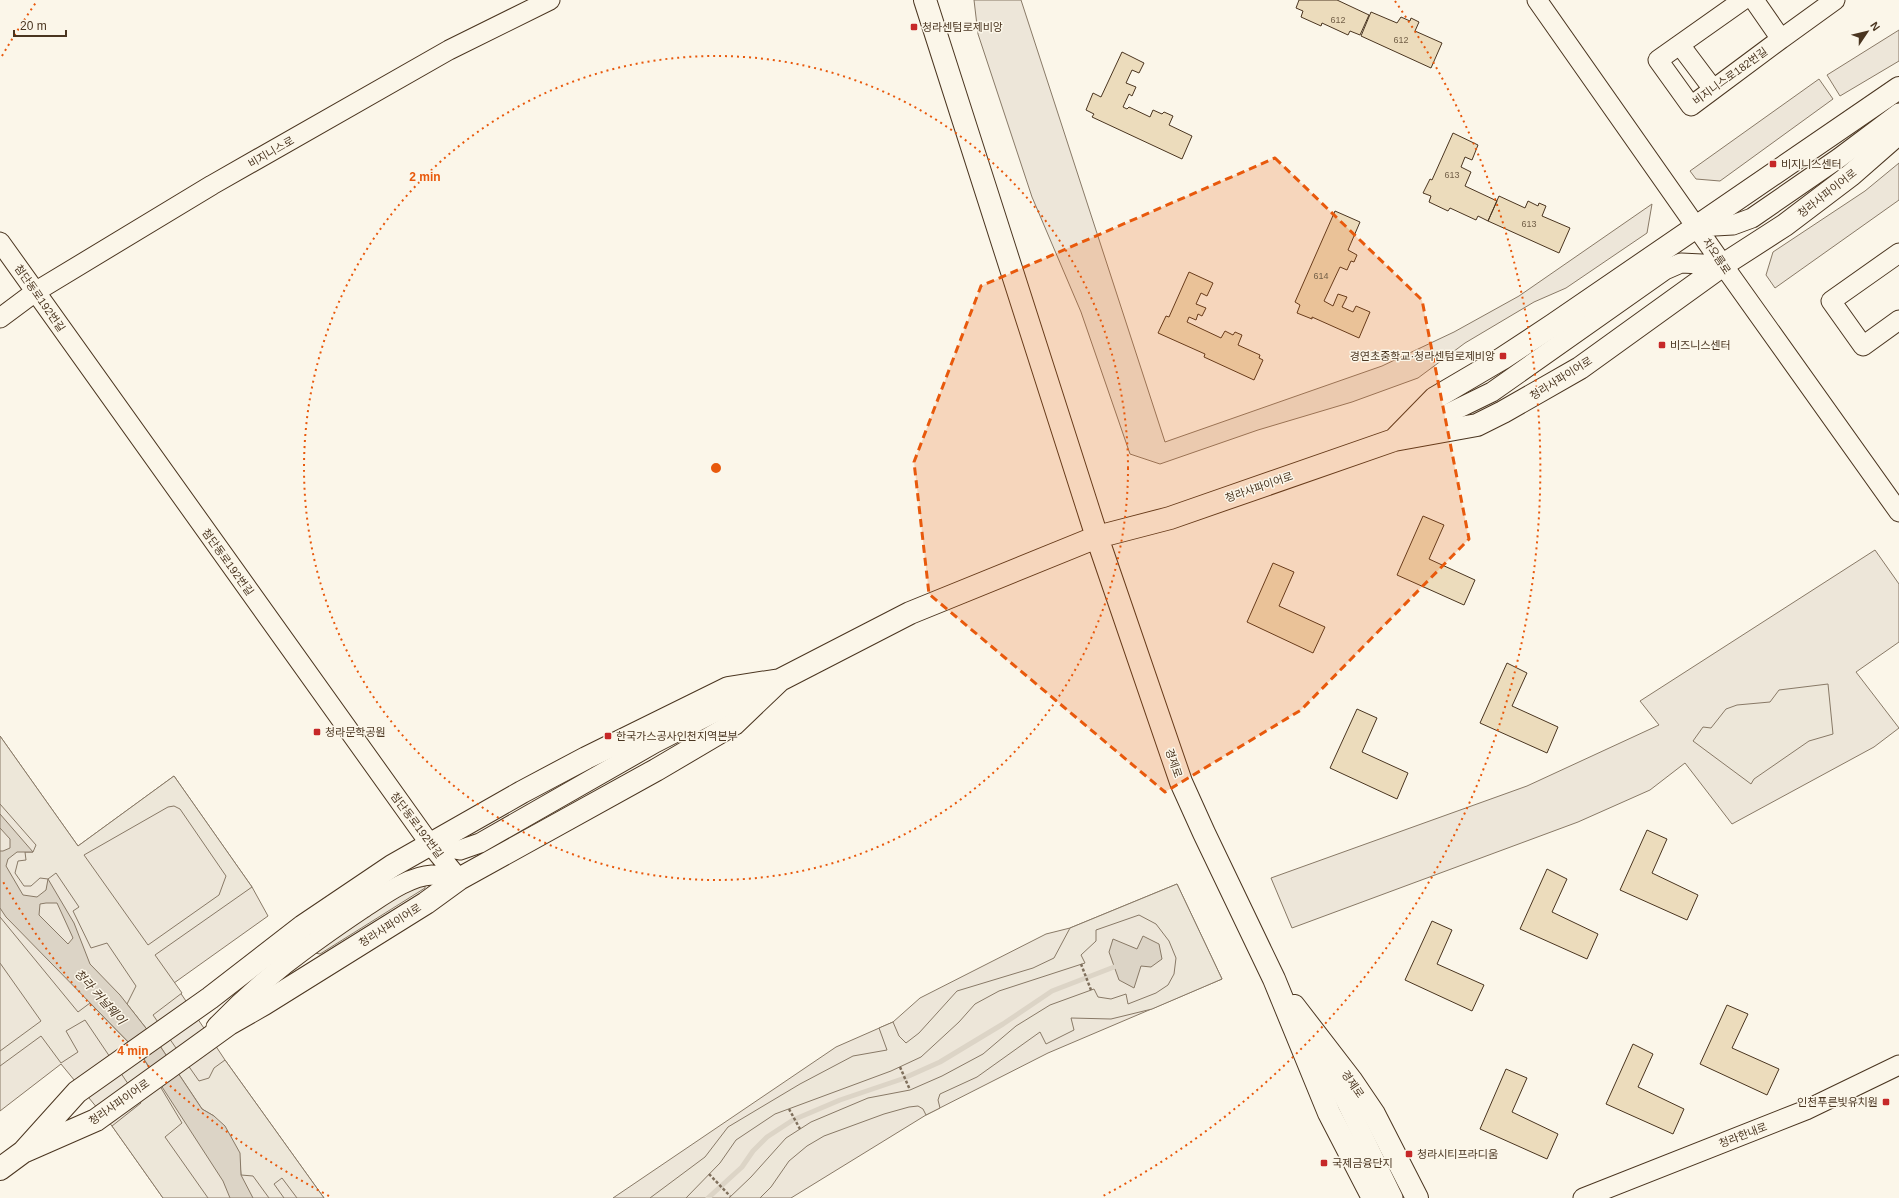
<svg xmlns="http://www.w3.org/2000/svg" width="1899" height="1198" font-family="Helvetica,'Noto Sans KR',sans-serif">
  <rect width="100%" height="100%" fill="#fbf6e9"/>
  <!-- green -->
  <path fill="#ede6d9" stroke="#887966" d="M 974,0 L 1021,0 L 1165,442 L 1382,366 L 1454,332 L 1519,296 L 1652,204 L 1647,233 L 1566,288 L 1534,302 L 1465,343 L 1418,378 L 1352,402 L 1258,430 L 1160,464 L 1130,454 L 1081,312 L 1032,197 L 978,34 Z
    M 1899,30 L 1899,61 L 1840,96 L 1827,75 Z
    M 1819,79 L 1833,99 L 1720,181 L 1696,179 L 1690,171 Z
    M 1899,163 L 1899,200 L 1775,288 L 1766,275 L 1773,252 L 1865,191 Z
    M 1875,550 L 1899,584 L 1899,642 L 1856,672 L 1899,728 L 1874,747 L 1732,824 L 1685,763 L 1650,790 L 1578,822 L 1292,928 L 1271,878 L 1527,786 L 1659,725 L 1640,701 Z
    M 0,736 L 78,846 L 174,776 L 252,887 L 268,916 L 174,983 L 225,1060 L 324,1198 L 163,1198 L 112,1126 L 61,1064 L 0,1111 Z
    M 1177,884 L 1222,979 L 1048,1053 L 926,1115 L 791,1198 L 613,1198 L 836,1047 L 893,1022 L 920,998 L 1046,934 L 1070,928 Z"/>
  <!-- parking -->
  <path fill="#ede7d9" stroke="#887966" fill-rule="evenodd" d="M 1828,684 L 1833,734 L 1809,741 L 1754,779 L 1751,784 L 1693,741 L 1703,727 L 1711,728 L 1726,709 L 1737,705 L 1770,702 L 1779,690 Z
    M 0,736 L 78,846 L 174,776 L 252,887 L 155,955 L 182,993 L 153,1015 L 199,1081 L 209,1078 L 214,1068 L 225,1060 L 324,1198 L 297,1198 L 282,1178 L 274,1184 L 284,1198 L 269,1198 L 253,1176 L 241,1175 L 239,1153 L 214,1116 L 202,1109 L 160,1046 L 127,1004 L 136,986 L 107,943 L 91,948 L 73,911 L 79,907 L 56,873 L 48,879 L 40,878 L 31,886 L 24,886 L 15,873 L 18,861 L 26,860 L 25,852 L 33,852 L 36,845 L 0,804 ZM 174,806 L 180,809 L 226,876 L 219,895 L 148,945 L 84,855 L 168,807 Z
    M 421,883 L 425,884 L 425,888 L 320,954 L 315,953 L 316,949 L 391,901 Z
    M 1177,884 L 1222,979 L 1152,1009 L 1111,1019 L 1071,1018 L 1074,1030 L 1046,1044 L 1040,1032 L 977,1077 L 940,1094 L 938,1100 L 940,1108 L 926,1115 L 923,1109 L 918,1106 L 909,1107 L 884,1114 L 824,1136 L 807,1146 L 789,1161 L 771,1187 L 760,1198 L 729,1198 L 751,1177 L 786,1138 L 811,1122 L 868,1098 L 910,1090 L 942,1076 L 983,1054 L 1016,1026 L 1050,1005 L 1094,989 L 1098,997 L 1111,999 L 1126,994 L 1128,1004 L 1156,993 L 1168,985 L 1174,974 L 1176,958 L 1169,941 L 1156,924 L 1139,915 L 1096,930 L 1096,941 L 1081,955 L 1085,963 L 999,991 L 975,1004 L 959,1022 L 921,1057 L 891,1071 L 775,1114 L 736,1140 L 720,1163 L 686,1198 L 650,1198 L 705,1157 L 728,1127 L 800,1084 L 853,1056 L 887,1050 L 879,1028 L 893,1022 L 899,1036 L 906,1043 L 919,1033 L 957,991 L 1033,968 L 1054,958 L 1070,928 Z
    M 0,917 L 78,1012 L 90,1003 L 142,1056 L 182,1123 L 165,1137 L 208,1198 L 163,1198 L 112,1126 L 141,1103 L 85,1020 L 66,1031 L 78,1052 L 61,1063 L 41,1036 L 0,1066 L 0,1051 L 41,1021 L 0,963 Z"/>
  <!-- water -->
  <path fill="#dcd4c6" stroke="#887966" fill-rule="evenodd" d="M 0,814 L 33,852 L 17,852 L 8,859 L 6,866 L 23,895 L 37,897 L 46,890 L 48,879 L 74,923 L 90,964 L 120,995 L 160,1046 L 202,1109 L 214,1116 L 225,1126 L 240,1153 L 241,1175 L 253,1198 L 230,1198 L 223,1181 L 142,1056 L 6,917 L 0,908 L 0,851 L 3,851 L 10,848 L 10,839 L 0,828 ZM 46,903 L 57,903 L 73,938 L 68,944 L 39,915 L 40,904 Z
    M 1143,936 L 1159,944 L 1162,959 L 1151,967 L 1141,966 L 1134,988 L 1119,980 L 1109,952 L 1113,939 L 1137,949 Z"/>
  <g fill="none" stroke-linecap="round" stroke-linejoin="round">
    <!-- stream -->
    <path stroke="#dcd4c6" stroke-width="5" d="M 708,1198 L 742,1167 L 753,1151 L 767,1137 L 793,1120 L 840,1100 L 902,1079 L 940,1062 L 1003,1024 L 1052,991 L 1114,967"/>
  </g>
  <!-- building -->
  <path fill="#ecdcbc" stroke="#4a3520" d="M 1299,0 L 1337,0 L 1369,15 L 1360,35 L 1350,31 L 1348,35 L 1322,23 L 1321,26 L 1301,17 L 1303,11 L 1296,8 Z
    M 1371,12 L 1397,23 L 1401,17 L 1410,21 L 1411,18 L 1419,22 L 1415,31 L 1442,43 L 1431,68 L 1361,36 Z
    M 1122,52 L 1144,63 L 1139,73 L 1132,70 L 1126,83 L 1136,87 L 1132,96 L 1129,94 L 1123,107 L 1127,109 L 1129,107 L 1150,117 L 1153,110 L 1162,114 L 1164,112 L 1173,116 L 1169,125 L 1192,136 L 1182,159 L 1092,117 L 1094,114 L 1086,110 L 1093,93 L 1101,97 Z
    M 1453,133 L 1478,145 L 1472,160 L 1465,157 L 1461,167 L 1471,172 L 1465,186 L 1497,201 L 1488,221 L 1478,216 L 1476,220 L 1450,208 L 1448,211 L 1429,202 L 1431,196 L 1423,193 L 1430,179 L 1432,180 Z
    M 1499,196 L 1525,208 L 1528,201 L 1538,206 L 1539,203 L 1546,206 L 1542,216 L 1570,228 L 1559,253 L 1488,221 Z
    M 1335,211 L 1360,222 L 1348,250 L 1357,255 L 1354,262 L 1351,261 L 1347,270 L 1340,267 L 1324,301 L 1333,306 L 1338,294 L 1347,297 L 1342,307 L 1353,312 L 1356,306 L 1370,312 L 1359,338 L 1312,317 L 1312,319 L 1297,313 L 1300,305 L 1295,302 Z
    M 1189,272 L 1213,283 L 1207,296 L 1201,293 L 1196,304 L 1206,308 L 1202,316 L 1198,314 L 1196,320 L 1189,317 L 1187,322 L 1221,338 L 1225,331 L 1233,335 L 1235,332 L 1242,335 L 1238,345 L 1260,355 L 1259,358 L 1263,360 L 1254,380 L 1204,357 L 1205,354 L 1158,333 L 1166,316 L 1169,317 Z
    M 1423,516 L 1444,525 L 1429,559 L 1475,580 L 1464,605 L 1397,575 Z
    M 1273,563 L 1294,572 L 1279,606 L 1325,627 L 1313,653 L 1247,622 Z
    M 1507,663 L 1527,673 L 1512,706 L 1558,727 L 1547,753 L 1480,723 Z
    M 1357,709 L 1377,718 L 1362,752 L 1408,773 L 1397,799 L 1330,768 Z
    M 1647,830 L 1667,839 L 1652,873 L 1698,895 L 1687,920 L 1620,890 Z
    M 1547,869 L 1567,879 L 1552,912 L 1598,934 L 1587,959 L 1520,929 Z
    M 1432,921 L 1452,930 L 1437,964 L 1484,985 L 1472,1011 L 1405,980 Z
    M 1727,1005 L 1748,1014 L 1732,1048 L 1779,1069 L 1767,1095 L 1700,1064 Z
    M 1633,1044 L 1653,1054 L 1638,1087 L 1684,1109 L 1673,1134 L 1606,1104 Z
    M 1506,1069 L 1527,1078 L 1512,1112 L 1558,1134 L 1547,1159 L 1480,1129 Z"/>
  <g fill="none" stroke-linecap="round" stroke-linejoin="round">
    <defs>
      <path id="minor" d="M 1537,0 L 1723,265 L 1899,512
        M 1743,0 L 1658,60 L 1691,106 L 1781,39
        M 1754,0 L 1781,39 L 1835,0
        M 1680,45 L 1713,89
        M 1697,227 L 1733,225 L 1752,218 L 1839,158 L 1899,113
        M 0,242 L 430,844 L 459,879
        M 1899,253 L 1831,301 L 1863,346 L 1899,320
        M 0,318 L 35,292 L 212,185 L 449,50 L 550,0
        M 1406,434 L 1492,392 L 1665,270 L 1681,263 L 1723,265
        M 430,844 L 460,850 L 480,843 L 655,743 L 766,686
        M 216,1027 C 262,979 307,946 362,909 C 381,897 408,876 432,875 C 441,875 451,878 459,879
        M 1322,1052 L 1393,1198
        M 1583,1198 L 1806,1110 L 1899,1065"/>
      <path id="major" d="M 925,0 L 1097,537 L 1181,782 L 1204,833 L 1274,979 L 1329,1113 L 1373,1198
        M 1394,440 L 1435,398 L 1503,358 L 1553,325 L 1899,88
        M 1294,1006 L 1351,1080 L 1374,1114 L 1417,1198
        M 23,1152 L 77,1092 L 210,998 L 303,926 L 392,866 L 522,792 L 586,758 L 728,688 L 780,680 L 910,613 L 1097,537 L 1170,518 L 1394,440 L 1477,425 L 1503,412 L 1580,368 L 1723,265 L 1785,225 L 1851,175 L 1899,133
        M 0,1169 L 23,1152 L 96,1120 L 229,1024 L 264,1004 L 426,903 L 459,879 L 656,770 L 734,724 L 780,680"/>
    </defs>
    <!-- minor casing -->
    <use href="#minor" stroke="#4a3520" stroke-width="21"/>
    <!-- major casing -->
    <use href="#major" stroke="#4a3520" stroke-width="24"/>
    <!-- path -->
    <path stroke="#7f6f5c" stroke-width="2.5" stroke-dasharray="3 2" stroke-linecap="butt" d="M 1081,964 L 1091,990
      M 900,1067 L 910,1090
      M 789,1109 L 800,1129
      M 709,1174 L 730,1196"/>
    <!-- minor -->
    <use href="#minor" stroke="#fbf6e9" stroke-width="19"/>
    <!-- major -->
    <use href="#major" stroke="#fbf6e9" stroke-width="22"/>
  </g>
  <!-- marked area -->
  <path fill="#e8590c" fill-opacity="0.2" stroke="#e8590c" stroke-width="3" stroke-dasharray="8 5" stroke-linejoin="round" d="M 1275,158 L 1422,300 L 1469,539 L 1301,710 L 1165,792 L 929,594 L 914,462 L 981,286 Z"/>
  <!-- distance rings -->
  <g fill="none" stroke="#e8590c" stroke-width="2" stroke-dasharray="2 4">
    <circle cx="716" cy="468" r="412"/>
    <path d="M329 1196A824 824 0 0 1 2 880M2 56A824 824 0 0 1 37 1M1395 1A824 824 0 0 1 1103 1196"/>
  </g>
  <!-- markers -->
  <g fill="#c62828" stroke="#fbf6e9" stroke-width="1.5">
    <rect x="910" y="23" width="8" height="8" rx="2"/>
    <rect x="1769" y="160" width="8" height="8" rx="2"/>
    <rect x="1658" y="341" width="8" height="8" rx="2"/>
    <rect x="1499" y="352" width="8" height="8" rx="2"/>
    <rect x="313" y="728" width="8" height="8" rx="2"/>
    <rect x="604" y="732" width="8" height="8" rx="2"/>
    <rect x="1882" y="1098" width="8" height="8" rx="2"/>
    <rect x="1405" y="1150" width="8" height="8" rx="2"/>
    <rect x="1320" y="1159" width="8" height="8" rx="2"/>
  </g>
  <g text-anchor="middle" dominant-baseline="central" stroke-width="3" stroke-linejoin="round" paint-order="stroke">
    <!-- number labels -->
    <g font-size="9" fill="#725f47">
      <text x="1338" y="20">612</text>
      <text x="1401" y="40">612</text>
      <text x="1452" y="175">613</text>
      <text x="1529" y="224">613</text>
      <text x="1321" y="276">614</text>
    </g>
    <!-- poi labels -->
    <g font-size="11" fill="#4a3520" stroke="#fbf6e9" text-anchor="start">
      <text x="922" y="27">청라센텀로제비앙</text>
      <text x="1781" y="164">비지니스센터</text>
      <text x="1670" y="345">비즈니스센터</text>
      <text x="1495" y="356" text-anchor="end">경연초중학교·청라센텀로제비앙</text>
      <text x="325" y="732">청라문학공원</text>
      <text x="616" y="736">한국가스공사인천지역본부</text>
      <text x="1878" y="1102" text-anchor="end">인천푸른빛유치원</text>
      <text x="1417" y="1154">청라시티프라디움</text>
      <text x="1332" y="1163">국제금융단지</text>
    </g>
    <!-- street labels -->
    <g font-size="11" fill="#4a3520" stroke="#fbf6e9">
      <text transform="translate(1730 76) rotate(-36)">비지니스로182번길</text>
      <text transform="translate(271 152) rotate(-30)">비지니스로</text>
      <text transform="translate(1827 193) rotate(-38)">청라사파이어로</text>
      <text transform="translate(1717 256) rotate(56)">차오름로</text>
      <text transform="translate(40 298) rotate(55)">첨단동로192번길</text>
      <text transform="translate(1561 378) rotate(-32)">청라사파이어로</text>
      <text transform="translate(1259 487) rotate(-19)">청라사파이어로</text>
      <text transform="translate(228 562) rotate(54)">첨단동로192번길</text>
      <text transform="translate(1174 763) rotate(71)">경제로</text>
      <text transform="translate(417 825) rotate(53)">첨단동로192번길</text>
      <text transform="translate(390 925) rotate(-32)">청라사파이어로</text>
      <text transform="translate(1353 1084) rotate(55)">경제로</text>
      <text transform="translate(119 1102) rotate(-35)">청라사파이어로</text>
      <text transform="translate(1743 1135) rotate(-21)">청라한내로</text>
    </g>
    <!-- water labels -->
    <g font-size="12" font-style="italic" fill="#4a3520" stroke="#fbf6e9">
      <text transform="translate(100 997) rotate(48)">청라 커널웨이</text>
    </g>
  </g>
  <circle cx="716" cy="468" r="6" fill="#e8590c" stroke="#fbf6e9" stroke-width="2"/>
  <g font-size="12" text-anchor="middle" font-weight="bold" fill="#e8590c" stroke="#fbf6e9" stroke-width="3" stroke-linejoin="round" paint-order="stroke">
    <text x="425" y="181">2 min</text>
    <text x="133" y="1055">4 min</text>
  </g>
  <!-- north arrow -->
  <g transform="translate(1867 32) rotate(55)" stroke="#fbf6e9" stroke-width="3" paint-order="stroke">
  <path d="M0-3L7 15L0 10L-7 15Z" fill="#4a3520"/>
  <text y="-6" font-size="11" font-weight="bold" text-anchor="middle" fill="#4a3520">N</text>
  </g>
  <!-- scale -->
  <path d="M14 30v6h52v-6" fill="none" stroke="#4a3520" stroke-width="2"/>
  <text x="20" y="30" font-size="12" fill="#4a3520" stroke="#fbf6e9" stroke-width="3" paint-order="stroke">20 m</text>
</svg>
